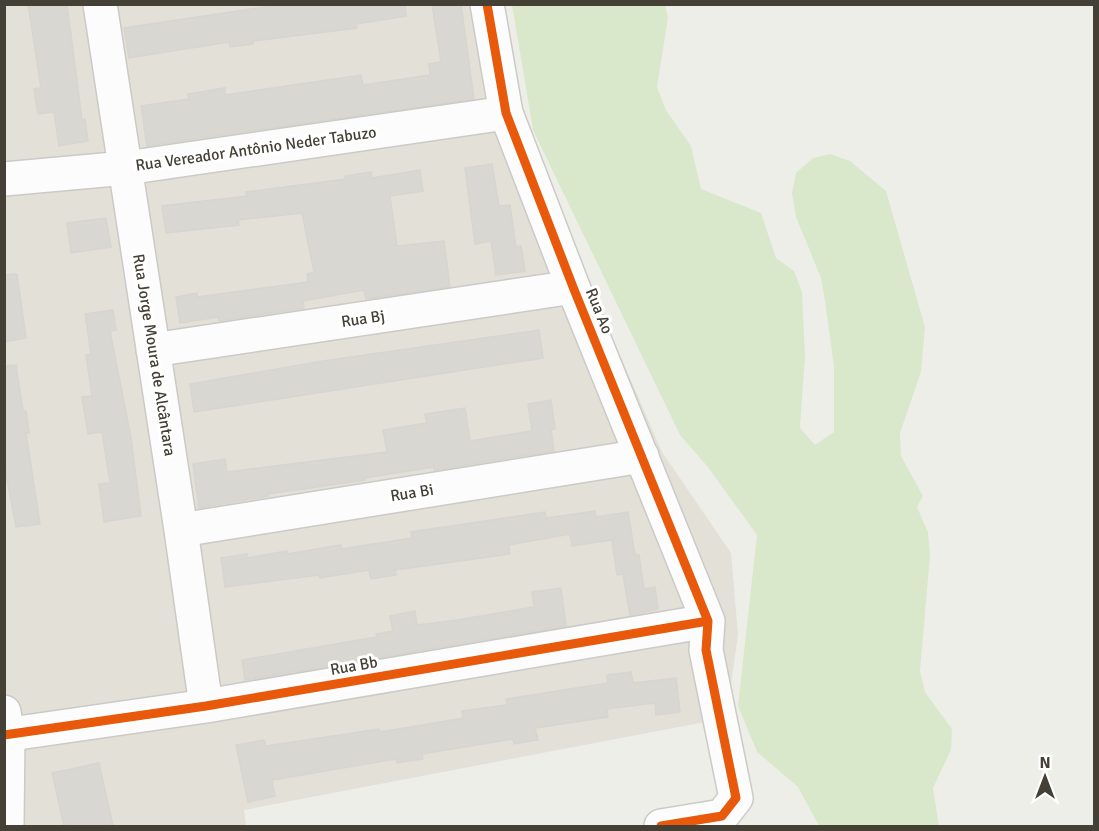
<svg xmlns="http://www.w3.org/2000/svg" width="1099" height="831" font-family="Signika,sans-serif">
  <rect width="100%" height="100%" fill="#eeeee9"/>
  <!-- residential -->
  <path fill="#e2e0d7" d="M 5,5 L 503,5 L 520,125 L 662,452 L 731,553 L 738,635 L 726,718 L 244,810 L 246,826 L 5,826 Z"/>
  <!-- green -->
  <path fill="#d9e8cb" d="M 512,5 L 665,5 L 668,18 L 657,87 L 666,110 L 691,146 L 701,189 L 761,213 L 776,258 L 794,271 L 802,292 L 805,356 L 800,428 L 815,445 L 834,432 L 834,367 L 825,301 L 821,278 L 796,217 L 792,193 L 796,173 L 813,158 L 830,154 L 850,161 L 886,191 L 925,327 L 921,372 L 900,433 L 901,456 L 923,496 L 917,507 L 928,532 L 930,556 L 920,671 L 925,692 L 952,729 L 951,750 L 933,788 L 939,826 L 819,826 L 798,787 L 757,752 L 738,706 L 757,535 L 707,466 L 680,435 L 533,130 Z"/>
  <!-- building -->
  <path fill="#d8d7d1" stroke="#d6d5cf" stroke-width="1.5" d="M 28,4 L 67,4 L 82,120 L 85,119 L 88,141 L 59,146 L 54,112 L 38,114 L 34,89 L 41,88 Z
    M 285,4 L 405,4 L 406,16 L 356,24 L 357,28 L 253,41 L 253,44 L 230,47 L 229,42 L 129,58 L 124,28 Z
    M 432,4 L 461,4 L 474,99 L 147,146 L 141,106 L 189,99 L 188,94 L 225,88 L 225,95 L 361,75 L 363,85 L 430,75 L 429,64 L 441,62 Z
    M 492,164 L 499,206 L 510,205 L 516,247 L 521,246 L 525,271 L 496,275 L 491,241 L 475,244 L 465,168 Z
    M 420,170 L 423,191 L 390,196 L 397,246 L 444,241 L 450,287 L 366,299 L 364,290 L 303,301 L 304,308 L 219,321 L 218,317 L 180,323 L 176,297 L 197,293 L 197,297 L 308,282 L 307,274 L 314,272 L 302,213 L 238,220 L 239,225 L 166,233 L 162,206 L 247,196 L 246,192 L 346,179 L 345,176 L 371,172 L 372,178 Z
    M 106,218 L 111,247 L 71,253 L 67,223 Z
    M 17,274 L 26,338 L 4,342 L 4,275 Z
    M 113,310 L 116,330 L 110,331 L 131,438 L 141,516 L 104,522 L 99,484 L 110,483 L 102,432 L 88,434 L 82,397 L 92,396 L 86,355 L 91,354 L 85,314 Z
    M 539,330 L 543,358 L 194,412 L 190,384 L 323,361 Z
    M 16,365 L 23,411 L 26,411 L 29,433 L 26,433 L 40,524 L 16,527 L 4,463 L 4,366 Z
    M 551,400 L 555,429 L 551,429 L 554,451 L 434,470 L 434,467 L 365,478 L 365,480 L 268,494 L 268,496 L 199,508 L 193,464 L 225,459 L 227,472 L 387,452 L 383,430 L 427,423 L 425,414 L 465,408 L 470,441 L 532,431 L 528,404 Z
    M 595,511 L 596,517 L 628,512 L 635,555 L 639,555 L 644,589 L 655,587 L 658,609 L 630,615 L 623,574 L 617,575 L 612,540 L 572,546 L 570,534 L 509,545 L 510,554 L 395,570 L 396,575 L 371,579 L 369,570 L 320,578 L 319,575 L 225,587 L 221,558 L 247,554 L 247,558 L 287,551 L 287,554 L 341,545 L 341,549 L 412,538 L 411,532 L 545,512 L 546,518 Z
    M 561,588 L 566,626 L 245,680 L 242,660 L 377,637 L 376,634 L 393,631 L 390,616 L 415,611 L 417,625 L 457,620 L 534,607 L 532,592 Z
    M 631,672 L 633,683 L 676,678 L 680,712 L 656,715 L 655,703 L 607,709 L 608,717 L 535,728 L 538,740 L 514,744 L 513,739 L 422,754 L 423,759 L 397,763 L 396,759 L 272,780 L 275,796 L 248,802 L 236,745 L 264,740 L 266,746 L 379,729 L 380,732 L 417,726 L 463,718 L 462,711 L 507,705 L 506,699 L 608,683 L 607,675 Z
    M 99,763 L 113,826 L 64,826 L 52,773 Z"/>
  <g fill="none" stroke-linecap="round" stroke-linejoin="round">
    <defs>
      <path id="minor" d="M 100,4 L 181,530 L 206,706
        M 487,4 L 506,113 L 573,287 L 708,621 L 706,650 L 736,798 L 722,816 L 661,826
        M 4,179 L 126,168 L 506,113
        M 153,350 L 573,287
        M 181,530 L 642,456
        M 4,712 L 8,735 L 7,826
        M 4,735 L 206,706 L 708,621"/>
    </defs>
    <!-- minor casing -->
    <use href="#minor" stroke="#cbcac5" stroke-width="36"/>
    <!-- minor -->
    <use href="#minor" stroke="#fcfcfc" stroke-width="33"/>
    <defs>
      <path id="cycleway" d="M 487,4 L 506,113 L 573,287 L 708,621 L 706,650 L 736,798 L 722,816 L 661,826
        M 4,735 L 206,706 L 708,621"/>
    </defs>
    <!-- cycleway casing -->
    <use href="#cycleway" stroke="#fff" stroke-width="13"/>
    <!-- cycleway -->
    <use href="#cycleway" stroke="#e8590c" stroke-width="9"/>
  </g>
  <g text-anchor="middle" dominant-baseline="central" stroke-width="6" stroke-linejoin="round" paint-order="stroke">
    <!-- street labels -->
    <g font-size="16" fill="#444036" stroke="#fff">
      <text transform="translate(256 149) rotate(-8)">Rua Vereador Antônio Neder Tabuzo</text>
      <text transform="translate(599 311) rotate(68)">Rua Ao</text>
      <text transform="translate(363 319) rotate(-8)">Rua Bj</text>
      <text transform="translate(154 355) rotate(81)">Rua Jorge Moura de Alcântara</text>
      <text transform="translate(412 493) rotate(-9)">Rua Bi</text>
      <text transform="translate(354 666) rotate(-10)">Rua Bb</text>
    </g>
  </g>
  <!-- border -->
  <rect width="1099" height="831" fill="none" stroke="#444036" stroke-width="12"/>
  <!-- north arrow -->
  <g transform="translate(1045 777)" stroke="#ffffff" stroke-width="4.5" paint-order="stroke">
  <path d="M0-4.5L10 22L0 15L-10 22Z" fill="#444036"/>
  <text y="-9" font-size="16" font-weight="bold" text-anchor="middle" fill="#444036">N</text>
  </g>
</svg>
